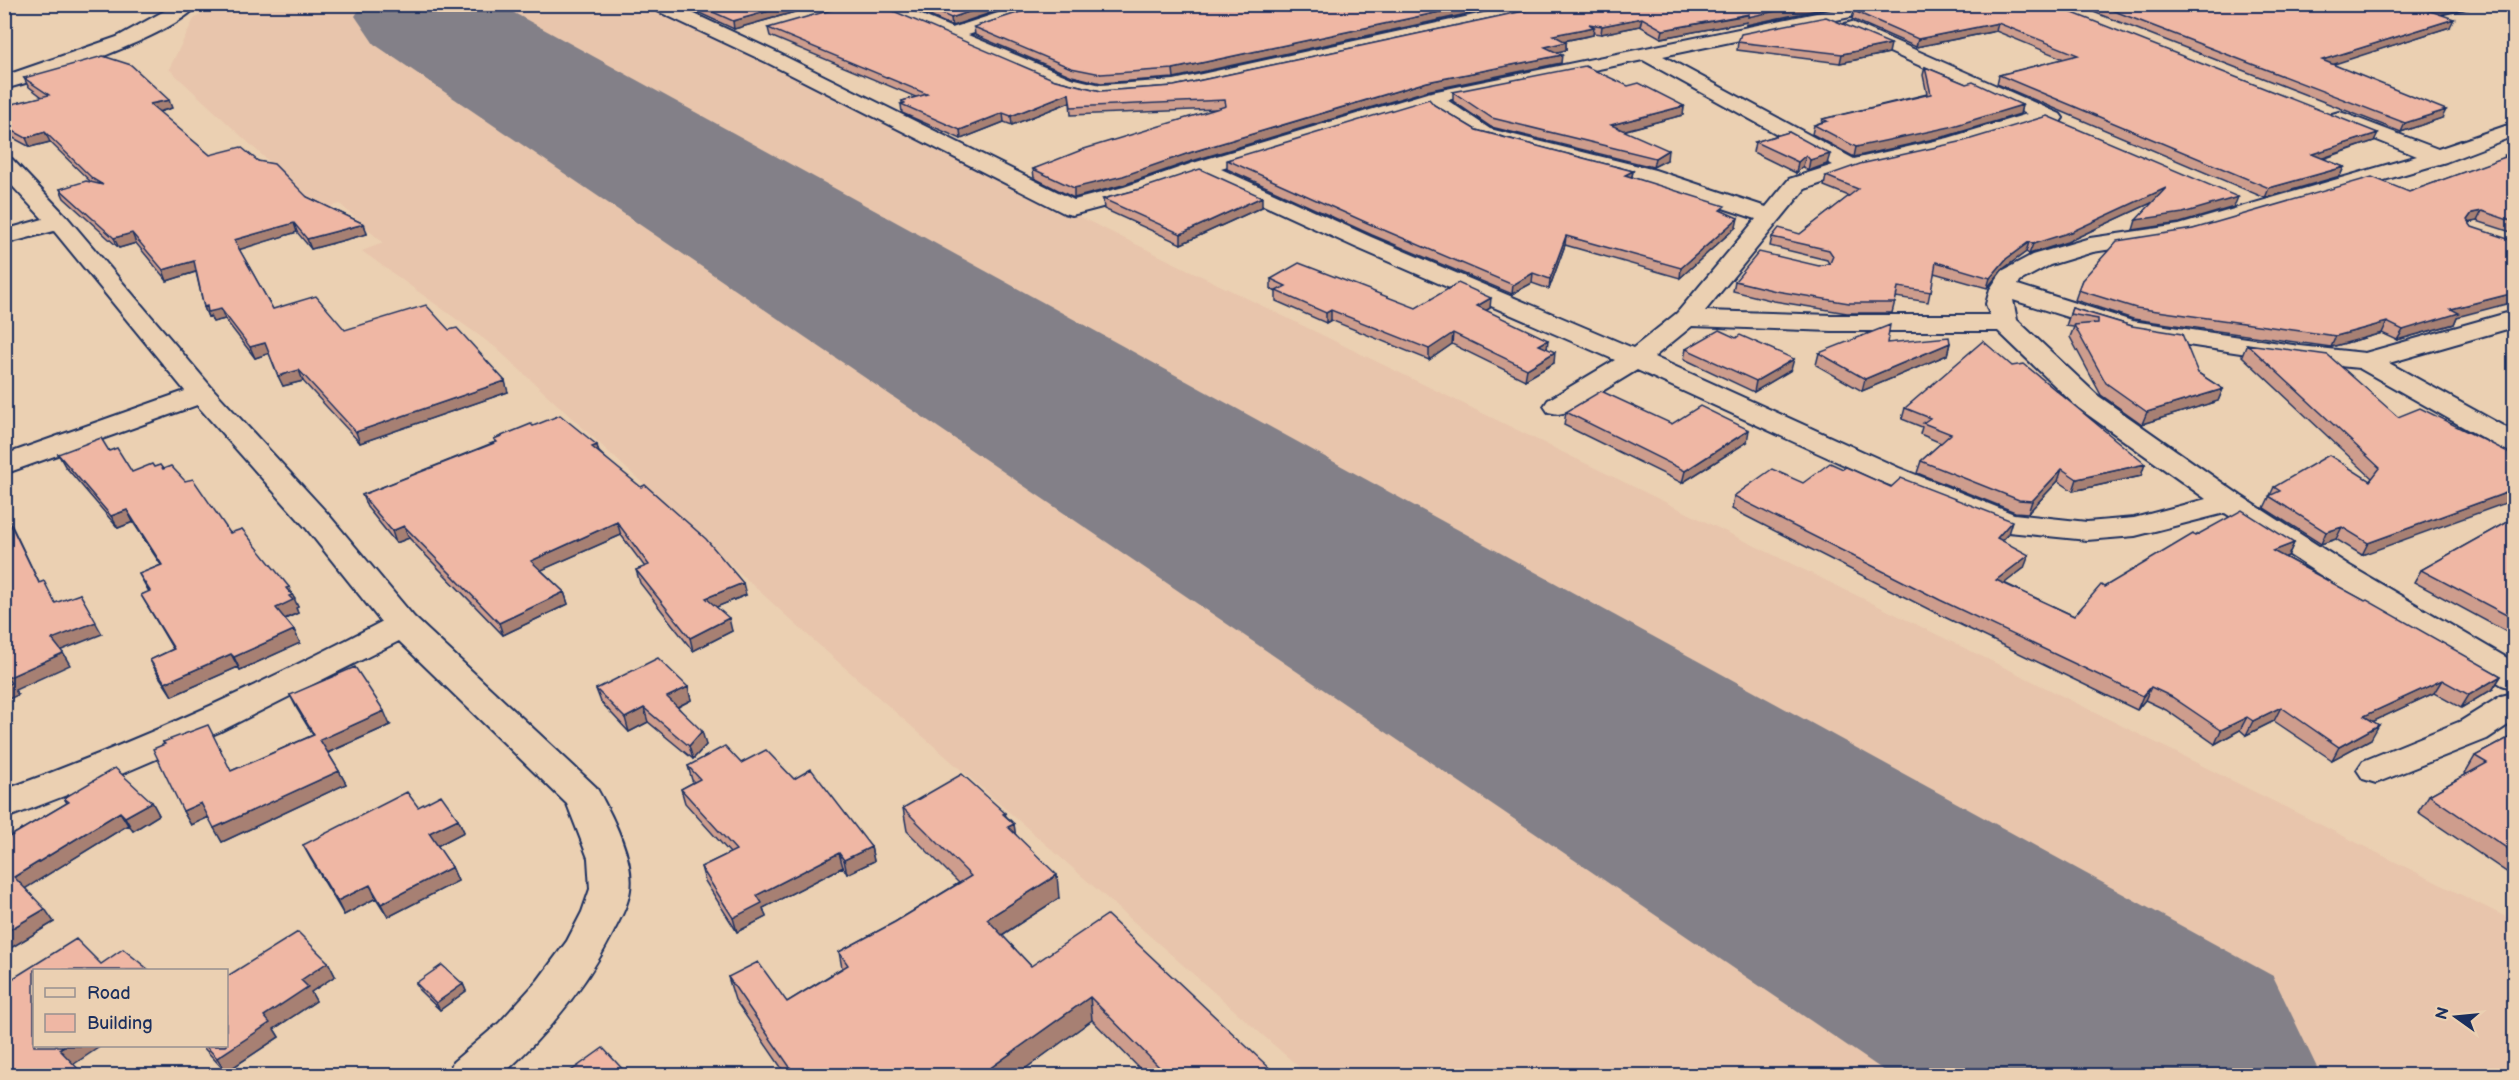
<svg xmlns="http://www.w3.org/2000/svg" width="2519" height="1080" font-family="'Balsamiq Sans',sans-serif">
  <rect width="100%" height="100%" fill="#ebd0b2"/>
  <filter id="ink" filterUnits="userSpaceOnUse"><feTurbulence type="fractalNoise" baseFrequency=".0167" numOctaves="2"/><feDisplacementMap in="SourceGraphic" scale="12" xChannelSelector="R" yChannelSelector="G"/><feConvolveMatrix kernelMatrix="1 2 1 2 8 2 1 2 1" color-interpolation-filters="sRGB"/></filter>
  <g filter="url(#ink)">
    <!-- built -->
    <path fill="#e8c5ac" d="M 213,5 L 645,5 L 2022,676 L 2514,921 L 2514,1075 L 1308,1075 L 794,623 L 495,347 L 362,251 L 383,243 L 340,204 L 321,210 L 169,69 L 194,19 Z"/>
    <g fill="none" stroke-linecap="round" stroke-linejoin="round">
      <!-- runway -->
      <path fill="#838088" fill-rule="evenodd" d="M 363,4 L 498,4 L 2273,976 L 2321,1076 L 1892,1076 L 374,44 L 355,16 Z"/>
      <defs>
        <path id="street" d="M 177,4 L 199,4 C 175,35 45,79 4,89 L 4,76 L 117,37 Z
          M 648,4 L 673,4 L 780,54 L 1074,200 L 1124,187 L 1193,163 L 1427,93 L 1860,4 L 1898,4 L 1889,9 L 1663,56 L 1854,159 L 1948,138 L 2027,114 L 1845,32 L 1843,28 L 1845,24 L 1852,22 L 2060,114 L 2063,118 L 2060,122 L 2053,124 L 2044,122 L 1961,148 L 1857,171 L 1805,189 L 1705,311 L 1832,315 L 1990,315 L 1986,304 L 1990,289 L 2002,271 L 2032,255 L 2090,238 L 2179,225 L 2417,156 L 2332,122 L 2329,118 L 2332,114 L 2339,112 L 2346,114 L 2438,149 L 2514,123 L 2514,136 L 2446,162 L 2189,237 L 2093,252 L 2050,265 L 2020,281 L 2018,285 L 2132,321 L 2300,346 L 2365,353 L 2514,311 L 2514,327 L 2389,363 L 2514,432 L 2514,453 L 2504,450 L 2359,368 L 2300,362 L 2128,336 L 2013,300 L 2017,320 L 2097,395 L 2241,496 L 2350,566 L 2514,662 L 2514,689 L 2502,685 L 2328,580 L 2225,513 L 2135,536 L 2087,540 L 2008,532 L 1877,480 L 1637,370 L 1568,412 L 1558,414 L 1548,412 L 1544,406 L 1548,400 L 1615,360 L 1355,247 L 1200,176 L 1140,197 L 1072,215 L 1064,213 L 766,62 L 651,8 ZM 1643,60 L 1833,165 L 1789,179 L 1766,207 L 1655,170 L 1490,129 L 1447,100 ZM 1429,105 L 1435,112 L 1476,137 L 1639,180 L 1756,219 L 1677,313 L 1633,348 L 1371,237 L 1221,169 ZM 1692,326 L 1832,331 L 1998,331 L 2077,407 L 2206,499 L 2134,518 L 2087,522 L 2014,514 L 1899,468 L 1654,357 Z
          M 871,4 L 896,4 L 952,28 L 1026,4 L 1055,4 L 1052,8 L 968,35 L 1071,78 L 1101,85 L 1174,80 L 1525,4 L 1561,4 L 1552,9 L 1174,92 L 1101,97 L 1057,86 L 874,8 Z
          M 4,158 L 12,159 L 67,217 L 212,388 L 328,514 L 414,617 L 596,787 C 611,813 635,860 630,890 C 628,905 620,919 613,933 C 585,988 547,1034 501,1076 L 447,1076 L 453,1062 L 499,1023 L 538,980 L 567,941 L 582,912 L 590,889 L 588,858 L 567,804 L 399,641 L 219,732 L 119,775 L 4,819 L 4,790 C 134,743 259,686 381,622 L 306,528 L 197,405 L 4,474 L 4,455 L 185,391 L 54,231 L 4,244 L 4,230 L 43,219 L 4,177 Z
          M 2514,693 L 2514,721 L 2487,739 L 2376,783 L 2363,779 L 2357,770 L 2363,761 L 2461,721 L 2501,696 Z"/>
      </defs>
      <!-- street casing -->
      <use href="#street" stroke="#1b2f5e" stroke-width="4"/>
      <!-- street -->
      <use href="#street" fill="#ebd0b2" fill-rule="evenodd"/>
    </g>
    <!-- wall -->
    <path fill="#ce9d8d" stroke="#1b2f5e" stroke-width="1.5" d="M 680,4 L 823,4 L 734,29 Z
      M 903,4 L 1017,4 L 952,26 Z
      M 1045,4 L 1512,4 L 1174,78 L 1101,83 L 1072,76 L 975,35 L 974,27 Z
      M 1556,4 L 1846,4 L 1746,25 L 1747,22 L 1661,38 L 1640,26 L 1601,34 L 1593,33 L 1593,35 L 1564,41 L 1566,42 L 1566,50 L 1556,52 L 1561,63 L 1426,91 L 1192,161 L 1123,185 L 1074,198 L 1034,178 L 1033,169 L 1217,109 L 1071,115 L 1070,102 L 1012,125 L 1004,122 L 961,139 L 902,113 L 901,104 L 902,104 L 902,101 L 916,97 L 770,36 L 768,28 L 1055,80 L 1101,91 L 1174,86 Z
      M 2050,4 L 2374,141 L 2323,159 L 2344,167 L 2340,176 L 2265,198 L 1997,84 L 1999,75 L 2064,59 L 1996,31 L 1916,47 L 1852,19 L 1854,11 Z
      M 2073,4 L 2489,4 L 2441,15 L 2450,27 L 2332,64 L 2442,118 L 2401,132 Z
      M 1738,42 L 1889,53 L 1840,63 L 1737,50 Z
      M 1925,67 L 1966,84 L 2022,105 L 2020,114 L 1947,136 L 1854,157 L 1812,134 L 1814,125 L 1822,122 L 1823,119 L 1927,94 L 1923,75 Z
      M 24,78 L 172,108 L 159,112 L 210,155 L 258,161 L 307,197 L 364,224 L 367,234 L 311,249 L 297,232 L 239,249 L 273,309 L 345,330 L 449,330 L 508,392 L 360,443 L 303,381 L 283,386 L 269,353 L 255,358 L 225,319 L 213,322 L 210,316 L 208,317 L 204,307 L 196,272 L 167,281 L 136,243 L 119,248 L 64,198 L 60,189 L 91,182 L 50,142 L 30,147 L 4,133 L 4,106 L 42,97 L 28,86 Z
      M 1453,92 L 1684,106 L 1683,115 L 1623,131 L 1667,160 L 1653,167 L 1491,127 L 1453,101 Z
      M 1434,105 L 1476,130 L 1633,171 L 1632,177 L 1724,212 L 1736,227 L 1680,278 L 1565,245 L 1549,289 L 1532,283 L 1512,294 L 1372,235 L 1227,169 L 1227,160 Z
      M 1789,132 L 1827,164 L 1808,171 L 1803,166 L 1796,173 L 1753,152 L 1755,142 Z
      M 2514,152 L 2514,233 L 2477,221 L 2469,223 L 2457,317 L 2454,324 L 2397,340 L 2382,333 L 2331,347 L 2133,319 L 2075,300 L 2082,280 L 2193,229 L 2409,192 L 2504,158 L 2505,155 Z
      M 1826,176 L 2234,207 L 2180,223 L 2133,230 L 2153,202 L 2067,242 L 2029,254 L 2026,252 L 2003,269 L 1987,288 L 1934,273 L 1928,302 L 1896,297 L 1892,313 L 1847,313 L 1774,301 L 1733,291 L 1735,281 L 1819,266 L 1829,264 L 1827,260 L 1770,246 L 1772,237 L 1800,234 L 1849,196 L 1824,186 Z
      M 1140,189 L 1262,207 L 1181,244 L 1104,209 L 1103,199 Z
      M 1271,279 L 1416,308 L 1490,308 L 1486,311 L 1547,349 L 1554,363 L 1525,380 L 1452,344 L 1429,360 L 1331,320 L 1326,323 L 1276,301 L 1276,292 L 1271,289 Z
      M 2072,308 L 2132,326 L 2198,373 L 2223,389 L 2218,401 L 2142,424 L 2101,395 L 2070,337 L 2074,327 L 2066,326 Z
      M 1887,343 L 1950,343 L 1947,355 L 1862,391 L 1816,365 L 1819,353 Z
      M 2247,344 L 2398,417 L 2514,455 L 2362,555 L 2336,539 L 2321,544 L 2264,508 L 2274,487 L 2370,481 L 2372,478 L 2242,356 Z
      M 1686,349 L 1791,370 L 1754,392 L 1684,359 Z
      M 2012,366 L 2141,476 L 2073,491 L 2058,481 L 2028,513 L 2015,512 L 1917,473 L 1921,461 L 1941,443 L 1920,434 L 1922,427 L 1902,419 L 1905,408 Z
      M 1566,412 L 1672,424 L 1747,442 L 1682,483 L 1564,425 Z
      M 533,426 L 599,452 L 746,595 L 716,607 L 732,631 L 693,651 L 640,583 L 636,570 L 645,567 L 621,535 L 541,570 L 564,592 L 568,604 L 503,635 L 409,538 L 396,543 L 367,507 L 362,495 L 495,442 L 494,439 Z
      M 109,451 L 132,472 L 230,533 L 295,599 L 294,600 L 298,607 L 296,608 L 298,613 L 285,619 L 294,630 L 300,643 L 240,670 L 238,667 L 172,696 L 157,673 L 150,660 L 173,649 L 141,595 L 149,592 L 139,574 L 161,565 L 133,522 L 118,528 L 65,466 L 58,454 Z
      M 1843,469 L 2008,534 L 2002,541 L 2024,568 L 2004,583 L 2074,616 L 2104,587 L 2195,536 L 2294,543 L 2288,556 L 2285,557 L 2501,676 L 2493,689 L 2461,708 L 2434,693 L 2373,721 L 2371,739 L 2332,760 L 2274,721 L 2246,735 L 2240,730 L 2215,744 L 2166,710 L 2145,700 L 2137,710 L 1936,613 L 1732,509 L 1734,496 L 1803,483 Z
      M 2514,518 L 2514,636 L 2414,582 L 2421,570 Z
      M 688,687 L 691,700 L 678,707 L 706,745 L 693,759 L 648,722 L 629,732 L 601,702 L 596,689 Z
      M 290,695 L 390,725 L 328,753 L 339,771 L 346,784 L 222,842 L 209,817 L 191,825 L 183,811 L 163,742 L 231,771 L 313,735 L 297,709 Z
      M 2514,735 L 2514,877 L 2418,812 L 2429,795 L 2467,774 L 2465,773 L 2475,756 Z
      M 741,763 L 794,779 L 871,847 L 874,861 L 847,874 L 843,867 L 763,908 L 766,917 L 737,932 L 705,881 L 701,867 L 730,853 L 685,803 L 681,789 L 694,782 L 692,780 L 688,766 Z
      M 64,798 L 152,802 L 159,815 L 133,831 L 128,825 L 25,888 L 54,922 L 4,952 L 4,840 L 67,803 Z
      M 418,807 L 458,819 L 464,832 L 437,846 L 452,867 L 458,881 L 388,917 L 376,898 L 344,915 L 310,858 L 303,845 Z
      M 903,808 L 1005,813 L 1006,816 L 1014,824 L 1015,834 L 1059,898 L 1002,935 L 1031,966 L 1278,1076 L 1147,1076 L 1092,1020 L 1015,1076 L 787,1076 L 735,1000 L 728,977 L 787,1002 L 842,968 L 839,952 L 895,922 L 959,883 L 907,831 Z
      M 328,962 L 335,976 L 311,992 L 316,1001 L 274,1029 L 279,1037 L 226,1072 L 202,1046 L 226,1046 Z
      M 416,983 L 463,984 L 466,991 L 440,1010 L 419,990 Z"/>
    <!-- shaded-wall -->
    <path fill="#a78073" stroke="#1b2f5e" stroke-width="1.5" d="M 794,4 L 823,4 L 734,29 L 733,21 Z
      M 992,4 L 1017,4 L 952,26 L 951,18 Z
      M 1477,4 L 1512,4 L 1174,78 L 1173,69 Z
      M 1810,4 L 1846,4 L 1746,25 L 1747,22 L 1661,38 L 1663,30 Z
      M 2455,4 L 2489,4 L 2424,18 L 2427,10 Z
      M 1642,18 L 1640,26 L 1601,34 L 1602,26 Z
      M 2454,19 L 2450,27 L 2319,69 L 2322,60 Z
      M 1998,23 L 1996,31 L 1916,47 L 1918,39 Z
      M 1594,27 L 1593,35 L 1552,43 L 1553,35 Z
      M 1566,42 L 1566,50 L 1544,55 L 1545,47 Z
      M 1891,44 L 1889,53 L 1840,63 L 1842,54 Z
      M 1562,55 L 1561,63 L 1426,91 L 1192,161 L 1123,185 L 1074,198 L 1074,188 L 1192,152 L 1427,82 Z
      M 1069,93 L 1070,102 L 1012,125 L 1011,116 Z
      M 169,100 L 172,108 L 154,113 L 150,104 Z
      M 2022,105 L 2020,114 L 1947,136 L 1854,157 L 1856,147 Z
      M 1684,106 L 1683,115 L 1610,134 L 1611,125 Z
      M 2446,110 L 2442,118 L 2401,132 L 2405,123 Z
      M 1003,113 L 1004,122 L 961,139 L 960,130 Z
      M 45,132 L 50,142 L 30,147 L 26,138 Z
      M 2378,133 L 2374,141 L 2308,163 L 2312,154 Z
      M 1668,150 L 1667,160 L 1653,167 L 1655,158 Z
      M 1830,154 L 1827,164 L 1808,171 L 1810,160 Z
      M 1806,155 L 1803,166 L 1796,173 L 1798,162 Z
      M 2344,167 L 2340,176 L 2265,198 L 2269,188 Z
      M 1633,171 L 1631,180 L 1625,175 Z
      M 2166,188 L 2162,198 L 2067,242 L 2029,254 L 2033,244 Z
      M 1262,197 L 1262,207 L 1181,244 L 1181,234 Z
      M 2238,197 L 2234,207 L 2180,223 L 2133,230 L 2136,220 Z
      M 2482,211 L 2477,221 L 2467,223 L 2467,220 L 2472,213 Z
      M 1738,218 L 1736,227 L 1680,278 L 1681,268 Z
      M 294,223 L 297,232 L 238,250 L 234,240 Z
      M 364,224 L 367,234 L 311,249 L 307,239 Z
      M 132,233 L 136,243 L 119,248 L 114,238 Z
      M 1566,236 L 1565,245 L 1549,289 L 1550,279 Z
      M 2029,242 L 2026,252 L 2003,269 L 1987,288 L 1990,278 L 2006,259 Z
      M 194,261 L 198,271 L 167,281 L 163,270 Z
      M 1533,273 L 1532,283 L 1512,294 L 1513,285 Z
      M 2514,293 L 2514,302 L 2457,317 L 2454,324 L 2397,340 L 2403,330 L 2451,309 Z
      M 1491,298 L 1490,308 L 1476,317 L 1477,306 Z
      M 207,306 L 221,309 L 225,319 L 213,322 L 210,316 L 208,317 L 204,307 Z
      M 1331,310 L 1331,320 L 1326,323 L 1326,313 Z
      M 2387,322 L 2382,333 L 2331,347 L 2336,336 Z
      M 1453,333 L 1452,344 L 1429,360 L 1429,349 Z
      M 1548,340 L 1547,350 L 1539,345 Z
      M 265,343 L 270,353 L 255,358 L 250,347 Z
      M 1950,343 L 1947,355 L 1862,391 L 1865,379 Z
      M 1555,352 L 1554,363 L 1525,380 L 1527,369 Z
      M 1794,359 L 1791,370 L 1754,392 L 1756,381 Z
      M 299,370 L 303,381 L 283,386 L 278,376 Z
      M 505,381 L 508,392 L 360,443 L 356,432 Z
      M 2223,389 L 2218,401 L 2142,424 L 2147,412 Z
      M 1749,430 L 1747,442 L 1682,483 L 1685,471 Z
      M 597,445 L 600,457 L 592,447 Z
      M 2145,464 L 2141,476 L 2073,491 L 2077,479 Z
      M 2062,469 L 2058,481 L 2028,513 L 2032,501 Z
      M 2514,490 L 2514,500 L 2362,555 L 2368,543 Z
      M 127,510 L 133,522 L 118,528 L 111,516 Z
      M 7,517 L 13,528 L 45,595 L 39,583 Z
      M 2012,521 L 2008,534 L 1992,551 L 1997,538 Z
      M 617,522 L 621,535 L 535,573 L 531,561 Z
      M 404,526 L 409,538 L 396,543 L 392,531 Z
      M 2342,527 L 2336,539 L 2321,544 L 2326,532 Z
      M 2294,543 L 2288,556 L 2267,564 L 2273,551 Z
      M 2029,555 L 2024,568 L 1992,593 L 1996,580 Z
      M 743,583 L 746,595 L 709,610 L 706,598 Z
      M 289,587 L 298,607 L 296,608 L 298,613 L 282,620 L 276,608 L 286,588 Z
      M 564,592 L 568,604 L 503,635 L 499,623 Z
      M 80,594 L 102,634 L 59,651 L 52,639 Z
      M 729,618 L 732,631 L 693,651 L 690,638 Z
      M 294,630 L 300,643 L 240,670 L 234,657 Z
      M 63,653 L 70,665 L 15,690 L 18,695 L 4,701 L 4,686 L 7,678 Z
      M 231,654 L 238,667 L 172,696 L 165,683 Z
      M 2501,676 L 2493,689 L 2461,708 L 2469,695 Z
      M 2442,680 L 2434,693 L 2357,729 L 2364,716 Z
      M 688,687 L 691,700 L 671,710 L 667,697 Z
      M 2151,687 L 2145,700 L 2137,710 L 2143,696 Z
      M 2281,707 L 2274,721 L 2246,735 L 2253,721 Z
      M 644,708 L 648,722 L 629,732 L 625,718 Z
      M 384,711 L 390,725 L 327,753 L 320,740 Z
      M 2247,717 L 2240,730 L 2215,744 L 2221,730 Z
      M 2379,725 L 2371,739 L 2332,760 L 2339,747 Z
      M 702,731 L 706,745 L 693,759 L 689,746 Z
      M 339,771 L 346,784 L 222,842 L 214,828 Z
      M 152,802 L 159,815 L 133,831 L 125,817 Z
      M 201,803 L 209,817 L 191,825 L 183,811 Z
      M 120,812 L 128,825 L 23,890 L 14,877 Z
      M 458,819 L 464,832 L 435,847 L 429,833 Z
      M 1014,824 L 1017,846 L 1008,827 Z
      M 871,847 L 874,861 L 847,874 L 844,860 Z
      M 839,853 L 843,867 L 763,908 L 766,917 L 737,932 L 733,918 L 757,895 Z
      M 452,867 L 458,881 L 388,917 L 381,904 Z
      M 1057,875 L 1059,898 L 991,942 L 987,919 Z
      M 370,885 L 376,898 L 344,915 L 337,901 Z
      M 45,909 L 54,922 L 4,952 L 4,933 Z
      M 328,962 L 335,976 L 311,992 L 316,1001 L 274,1029 L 279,1037 L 226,1072 L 217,1058 L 264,1016 L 301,980 Z
      M 463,984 L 466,991 L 440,1010 L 436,1003 Z
      M 1090,997 L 1092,1020 L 1015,1076 L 979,1076 Z
      M 64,1046 L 101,1046 L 71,1066 L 59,1049 Z"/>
    <!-- building -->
    <path fill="#efb7a4" stroke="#1b2f5e" stroke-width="1.5" d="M 695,4 L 794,4 L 733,21 Z
      M 852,4 L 877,4 L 1055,80 L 1101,91 L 1174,86 L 1556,4 L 1810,4 L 1748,17 L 1749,14 L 1663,30 L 1642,18 L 1602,26 L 1589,24 L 1594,27 L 1553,35 L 1566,42 L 1545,47 L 1562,55 L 1427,82 L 1192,152 L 1123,176 L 1074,188 L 1033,169 L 1084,149 L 1226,106 L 1225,100 L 1071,107 L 1069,93 L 1011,116 L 1003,113 L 960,130 L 901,104 L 905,103 L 902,101 L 927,94 L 768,28 Z
      M 920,4 L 992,4 L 951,18 Z
      M 1045,4 L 1477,4 L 1173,69 L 1101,74 L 1071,68 L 974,27 Z
      M 1887,4 L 2050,4 L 2378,133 L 2312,154 L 2344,167 L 2269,188 L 1999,75 L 2078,55 L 1998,23 L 1918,39 L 1854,11 Z
      M 2096,4 L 2455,4 L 2427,10 L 2454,19 L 2322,60 L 2446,110 L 2405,123 Z
      M 1826,17 L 1891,44 L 1842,54 L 1738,42 L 1741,34 Z
      M 103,56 L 131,65 L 169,100 L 150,104 L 210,155 L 241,147 L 258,161 L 274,164 L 307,197 L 364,224 L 307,239 L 294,223 L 234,240 L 273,309 L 316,296 L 345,330 L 426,305 L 449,330 L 457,328 L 505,381 L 356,432 L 299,370 L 278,376 L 265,343 L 250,347 L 221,309 L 208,312 L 207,306 L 204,307 L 194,261 L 163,270 L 132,233 L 114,238 L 60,189 L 86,181 L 103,185 L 93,179 L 45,132 L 26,138 L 4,126 L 4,106 L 49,95 L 24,78 Z
      M 1585,66 L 1628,86 L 1639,83 L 1684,106 L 1611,125 L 1668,150 L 1655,158 L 1492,118 L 1453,92 Z
      M 1925,67 L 1966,84 L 1973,82 L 2022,105 L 1950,127 L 1856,147 L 1814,125 L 1827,121 L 1823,119 L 1931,94 Z
      M 1429,99 L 1434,105 L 1476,130 L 1633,171 L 1625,175 L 1725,206 L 1720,210 L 1738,218 L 1681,268 L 1566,236 L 1550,279 L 1533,273 L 1513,285 L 1372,225 L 1227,160 Z
      M 2047,116 L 2238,197 L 2183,213 L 2136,220 L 2166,188 L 2071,232 L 2033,244 L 2029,242 L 2006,259 L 1990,278 L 1936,262 L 1931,292 L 1898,287 L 1895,303 L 1849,303 L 1776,291 L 1735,281 L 1759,252 L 1819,266 L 1830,263 L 1833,256 L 1829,250 L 1772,237 L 1779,228 L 1800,234 L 1858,189 L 1826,176 L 1860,164 L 1964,141 Z
      M 1789,132 L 1830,154 L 1810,160 L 1806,155 L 1798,162 L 1755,142 Z
      M 2514,152 L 2514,222 L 2482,211 L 2472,213 L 2467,220 L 2472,227 L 2514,241 L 2514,293 L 2451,309 L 2459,313 L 2403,330 L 2387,322 L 2336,336 L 2136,308 L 2078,290 L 2082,280 L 2117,241 L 2193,229 L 2372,177 L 2409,192 L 2508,156 L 2505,155 Z
      M 1200,169 L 1262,197 L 1181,234 L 1103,199 L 1140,189 Z
      M 1299,263 L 1416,308 L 1458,283 L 1491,298 L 1477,306 L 1548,340 L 1539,345 L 1555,352 L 1527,369 L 1453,333 L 1429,349 L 1331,310 L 1326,313 L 1276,291 L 1286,286 L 1271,279 Z
      M 2072,308 L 2132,326 L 2182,334 L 2198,373 L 2223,389 L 2147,412 L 2106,383 L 2074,325 L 2098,323 L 2098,319 L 2070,314 Z
      M 1890,325 L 1887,343 L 1949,337 L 1950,343 L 1865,379 L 1819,353 Z
      M 1719,330 L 1736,338 L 1740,335 L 1794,359 L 1756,381 L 1686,349 Z
      M 1983,341 L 2012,366 L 2024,364 L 2145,464 L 2077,479 L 2062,469 L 2032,501 L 2019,500 L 1921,461 L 1951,434 L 1923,423 L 1930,418 L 1905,408 Z
      M 2247,344 L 2328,355 L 2398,417 L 2420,408 L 2514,455 L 2514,490 L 2368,543 L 2342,527 L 2326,532 L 2269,496 L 2280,491 L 2274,487 L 2329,455 L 2370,481 L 2380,468 Z
      M 1601,391 L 1672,424 L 1700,406 L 1749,430 L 1685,471 L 1566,412 Z
      M 560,415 L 597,445 L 592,447 L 641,487 L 645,485 L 706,539 L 743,583 L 706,598 L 729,618 L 690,638 L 636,570 L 649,565 L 617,522 L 531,561 L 564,592 L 499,623 L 404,526 L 392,531 L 362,495 L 497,442 L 494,439 L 531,424 L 533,426 Z
      M 101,438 L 109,451 L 117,448 L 132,472 L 152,464 L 154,467 L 160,465 L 163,469 L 171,466 L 185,481 L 193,479 L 230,533 L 242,529 L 289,587 L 286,588 L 292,595 L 289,596 L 293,600 L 276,608 L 294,630 L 234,657 L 231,654 L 165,683 L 150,660 L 174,649 L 141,595 L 150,591 L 139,574 L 162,565 L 127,510 L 111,516 L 58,454 Z
      M 1830,463 L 1843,469 L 1846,467 L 1891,487 L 1901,478 L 2012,521 L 1997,538 L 2029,555 L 1996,580 L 2074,616 L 2101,585 L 2104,587 L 2193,534 L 2195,536 L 2242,510 L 2294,543 L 2273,551 L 2365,601 L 2367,600 L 2501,676 L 2469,695 L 2442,680 L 2364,716 L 2379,725 L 2339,747 L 2281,707 L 2253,721 L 2247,717 L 2221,730 L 2172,697 L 2151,687 L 2143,696 L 1940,600 L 1734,496 L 1772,469 L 1803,483 Z
      M 4,517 L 7,517 L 39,583 L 44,581 L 55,603 L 80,594 L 96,622 L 52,639 L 63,653 L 7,678 L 11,683 L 4,686 Z
      M 2514,518 L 2514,619 L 2421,570 Z
      M 658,658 L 688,687 L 667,697 L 702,731 L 689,746 L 644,708 L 625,718 L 596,689 Z
      M 355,667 L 384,711 L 320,740 L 339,771 L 214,828 L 201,803 L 183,811 L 153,749 L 165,744 L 163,742 L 208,725 L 231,771 L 314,735 L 290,695 Z
      M 2514,735 L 2514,853 L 2429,795 L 2487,763 L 2475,756 Z
      M 725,746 L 741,763 L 766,750 L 794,779 L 811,769 L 871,847 L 844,860 L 839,853 L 757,895 L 762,903 L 733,918 L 701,867 L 736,850 L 681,789 L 700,779 L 688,766 Z
      M 115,768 L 152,802 L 125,817 L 120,812 L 14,877 L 45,909 L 4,933 L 4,840 L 69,802 L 64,798 Z
      M 962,774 L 1005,813 L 1003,814 L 1014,824 L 1008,827 L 1057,875 L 987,919 L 1031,966 L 1107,915 L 1278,1076 L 1168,1076 L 1090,997 L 979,1076 L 796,1076 L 728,977 L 758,962 L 787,1002 L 848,965 L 839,952 L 895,922 L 971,876 L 903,808 Z
      M 407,792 L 418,807 L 441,795 L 458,819 L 429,833 L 452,867 L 381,904 L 370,885 L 337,901 L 303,845 Z
      M 298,932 L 328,962 L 301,980 L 308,987 L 264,1016 L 270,1023 L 217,1058 L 206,1046 L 226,1046 L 226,977 Z
      M 76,939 L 101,964 L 123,949 L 149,970 L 34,970 L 34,1046 L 64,1046 L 59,1049 L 85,1076 L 4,1076 L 4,984 Z
      M 442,965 L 463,984 L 436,1003 L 416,983 Z
      M 603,1048 L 629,1076 L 564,1076 Z"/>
  </g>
  <!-- margin -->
  <rect width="2519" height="1080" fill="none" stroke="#ebd0b2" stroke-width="24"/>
  <rect x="12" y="12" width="2495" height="1056" fill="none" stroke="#1b2f5e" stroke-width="2" filter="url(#ink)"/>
  <!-- legend -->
  <rect x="33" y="969" width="195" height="78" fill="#ebd0b2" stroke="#989090" stroke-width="1.5"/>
  <rect x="45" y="988" width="30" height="9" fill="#ebd0b2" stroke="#989090" stroke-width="1.5"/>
  <text x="87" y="999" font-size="18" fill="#1b2f5e">Road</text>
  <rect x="45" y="1014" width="30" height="18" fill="#efb7a4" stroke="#989090" stroke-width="1.5"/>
  <text x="87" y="1029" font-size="18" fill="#1b2f5e">Building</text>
  <!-- north arrow -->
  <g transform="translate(2456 1017) rotate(285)" stroke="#ebd0b2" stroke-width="4.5" paint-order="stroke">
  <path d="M0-4.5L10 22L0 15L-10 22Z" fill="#1b2f5e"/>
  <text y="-9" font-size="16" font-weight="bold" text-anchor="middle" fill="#1b2f5e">N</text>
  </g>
</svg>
